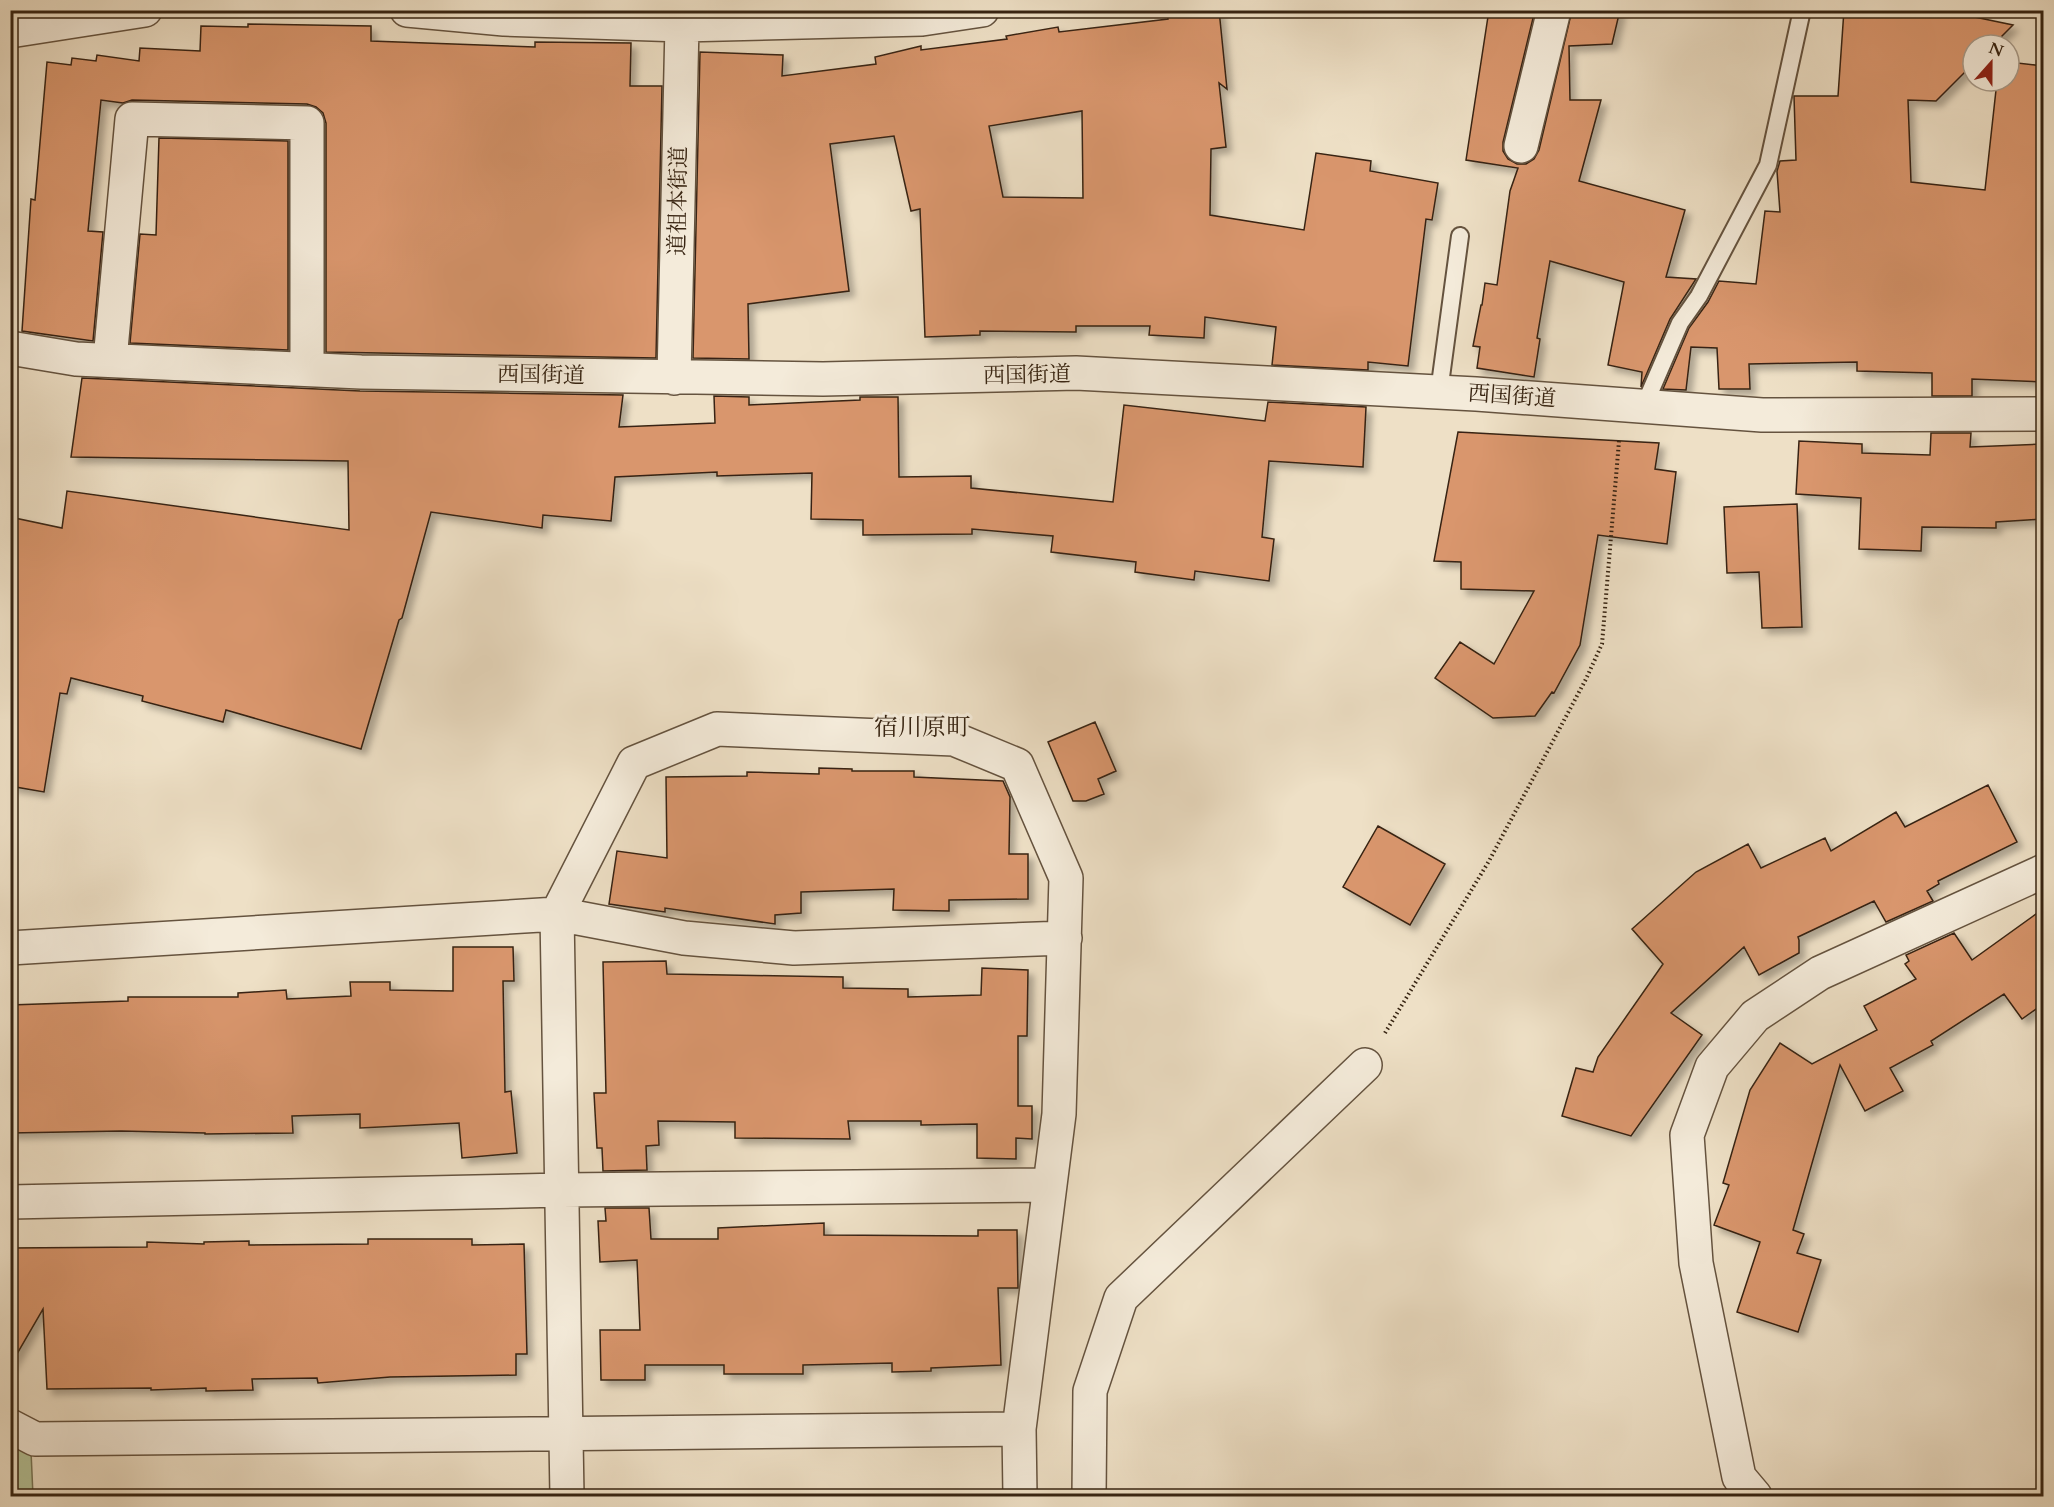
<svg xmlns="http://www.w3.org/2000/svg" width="2054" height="1507" font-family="Cardo,'Noto Serif JP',serif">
  <defs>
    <filter id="shadow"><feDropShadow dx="5.5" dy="5.5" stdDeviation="3" flood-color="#0004"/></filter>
  </defs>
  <rect width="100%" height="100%" fill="#eee0c6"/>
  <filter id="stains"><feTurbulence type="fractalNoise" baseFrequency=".00333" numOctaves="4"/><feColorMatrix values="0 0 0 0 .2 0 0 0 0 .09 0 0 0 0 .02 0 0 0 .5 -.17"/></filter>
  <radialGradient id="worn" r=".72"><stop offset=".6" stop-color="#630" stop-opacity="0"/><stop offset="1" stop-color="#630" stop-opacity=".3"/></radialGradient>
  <!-- green -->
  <path fill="#b5c398" stroke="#767455" stroke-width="1.5" d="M 10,1441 L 31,1451 L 33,1496 L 11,1496 Z"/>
  <!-- building -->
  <path fill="#d9966d" stroke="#372412" stroke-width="1.5" fill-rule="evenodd" filter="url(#shadow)" d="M 1167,10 L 1219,10 L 1227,89 L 1219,83 L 1226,147 L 1211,149 L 1210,215 L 1304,230 L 1316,153 L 1371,161 L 1370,171 L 1438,183 L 1432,220 L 1426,219 L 1408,366 L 1368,362 L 1368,370 L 1272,365 L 1276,327 L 1205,317 L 1204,338 L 1149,335 L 1150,326 L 1076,326 L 1076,332 L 980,331 L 980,335 L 925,337 L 920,209 L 911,211 L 894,136 L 830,144 L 849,291 L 748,304 L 749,359 L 693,358 L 700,52 L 783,55 L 782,76 L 876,64 L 875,57 L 921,46 L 921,50 L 1007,39 L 1006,36 L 1058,27 L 1059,32 L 1168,19 ZM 1082,111 L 1083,198 L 1003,197 L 989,126 Z
    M 1489,10 L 1535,10 L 1503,142 L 1503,151 L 1508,159 L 1517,164 L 1526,164 L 1534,159 L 1539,150 L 1572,10 L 1620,10 L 1612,44 L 1569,46 L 1570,100 L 1601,100 L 1579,181 L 1685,210 L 1666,277 L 1696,279 L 1670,319 L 1641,387 L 1642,372 L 1608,365 L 1624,282 L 1550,261 L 1537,338 L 1540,339 L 1534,377 L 1477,368 L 1480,347 L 1473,346 L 1481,305 L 1482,305 L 1485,283 L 1497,285 L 1510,191 L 1518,168 L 1466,160 Z
    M 1844,10 L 1941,10 L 2013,25 L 1993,45 L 1973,45 L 1973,64 L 1936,101 L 1908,100 L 1911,182 L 1985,190 L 1997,81 L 2009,81 L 2009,62 L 2043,66 L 2043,382 L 1972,379 L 1972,396 L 1932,396 L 1932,373 L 1857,371 L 1857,362 L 1749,364 L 1750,389 L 1719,389 L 1717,348 L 1691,347 L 1686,390 L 1663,389 L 1689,328 L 1708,302 L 1719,281 L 1756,284 L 1765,211 L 1780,212 L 1777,171 L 1780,161 L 1796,160 L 1794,96 L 1838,96 Z
    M 248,24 L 371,26 L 371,41 L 535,47 L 535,42 L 631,43 L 630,86 L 662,86 L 656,358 L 326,352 L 326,123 L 323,113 L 316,107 L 307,104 L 132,100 L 123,103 L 101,100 L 88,231 L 103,232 L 93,341 L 22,331 L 31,199 L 35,200 L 47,62 L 71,65 L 72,58 L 96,61 L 97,55 L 139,61 L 140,48 L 200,51 L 201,26 L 248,27 Z
    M 159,138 L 288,141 L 288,350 L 130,343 L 140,234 L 156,235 Z
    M 82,378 L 360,391 L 623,395 L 619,427 L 715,423 L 714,396 L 749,397 L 749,405 L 860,400 L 860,397 L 898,397 L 899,477 L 971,476 L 971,488 L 1113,502 L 1124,405 L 1265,421 L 1268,402 L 1366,407 L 1363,467 L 1269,461 L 1262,537 L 1274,539 L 1269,581 L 1195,571 L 1194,580 L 1135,572 L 1136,562 L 1051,552 L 1053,536 L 972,529 L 972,534 L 863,535 L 863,520 L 811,519 L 812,473 L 717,476 L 717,472 L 615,477 L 611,521 L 543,515 L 542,528 L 431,512 L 402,618 L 399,620 L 361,749 L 226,710 L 223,722 L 142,701 L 143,696 L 71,678 L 67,694 L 60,693 L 44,792 L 10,786 L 10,517 L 62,528 L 67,491 L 349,530 L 348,461 L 71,457 Z
    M 1458,432 L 1659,443 L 1655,469 L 1676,472 L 1667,544 L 1598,535 L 1580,645 L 1554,693 L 1552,692 L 1535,716 L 1493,718 L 1435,678 L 1460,642 L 1494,664 L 1534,591 L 1461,589 L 1461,562 L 1434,561 Z
    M 1931,433 L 1971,433 L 1970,447 L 2043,444 L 2043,519 L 1996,522 L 1996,528 L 1922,527 L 1921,551 L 1859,549 L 1861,498 L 1796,494 L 1799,441 L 1862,444 L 1862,453 L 1930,455 Z
    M 1797,504 L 1802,627 L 1762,628 L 1759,572 L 1727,573 L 1724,507 Z
    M 1095,722 L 1116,771 L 1098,779 L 1104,794 L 1086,801 L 1073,801 L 1048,742 Z
    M 819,768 L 852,769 L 852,771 L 914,771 L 914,777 L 1003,781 L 1010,797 L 1009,854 L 1028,854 L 1028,899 L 949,900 L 949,911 L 893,910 L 894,889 L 801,892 L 801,913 L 775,915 L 775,924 L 665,908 L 665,912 L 609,904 L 617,851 L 667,858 L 666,777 L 747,776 L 747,772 L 819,774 Z
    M 1988,785 L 2017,842 L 1938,881 L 1939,884 L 1927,891 L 1933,901 L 1886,922 L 1874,901 L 1798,937 L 1799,940 L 1799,953 L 1759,975 L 1744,947 L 1671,1013 L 1702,1035 L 1631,1136 L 1562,1116 L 1576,1068 L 1593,1072 L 1598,1057 L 1663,964 L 1632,929 L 1696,872 L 1748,844 L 1761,868 L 1825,838 L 1831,851 L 1896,812 L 1905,827 Z
    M 1378,826 L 1445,864 L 1410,925 L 1343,887 Z
    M 2043,909 L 2043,1004 L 2022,1019 L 2004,994 L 1931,1041 L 1933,1045 L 1890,1068 L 1903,1091 L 1865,1111 L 1840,1065 L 1793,1230 L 1804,1234 L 1797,1253 L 1821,1260 L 1798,1332 L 1737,1312 L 1760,1242 L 1714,1225 L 1729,1185 L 1723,1183 L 1750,1090 L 1780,1043 L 1812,1064 L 1877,1030 L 1864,1006 L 1916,979 L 1905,964 L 1909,961 L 1906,955 L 1954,933 L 1972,960 Z
    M 453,947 L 513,947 L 514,981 L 503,981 L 505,1092 L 511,1091 L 517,1153 L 462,1158 L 459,1123 L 360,1128 L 360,1114 L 292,1116 L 293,1133 L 205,1134 L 205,1133 L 121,1131 L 10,1133 L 10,1005 L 128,1001 L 128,997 L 238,997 L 238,993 L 286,990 L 287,999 L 351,996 L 350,982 L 390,982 L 390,990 L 453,991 Z
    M 666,961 L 667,974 L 843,977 L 843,988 L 908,989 L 908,997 L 981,995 L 982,968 L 1028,970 L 1027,1036 L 1018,1036 L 1018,1106 L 1032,1106 L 1032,1139 L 1016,1138 L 1016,1159 L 977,1158 L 977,1124 L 921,1125 L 921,1121 L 848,1121 L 850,1139 L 735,1138 L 735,1122 L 658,1121 L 659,1145 L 646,1146 L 647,1170 L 603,1171 L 602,1148 L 597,1148 L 594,1093 L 606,1093 L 603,962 Z
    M 605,1208 L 649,1208 L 651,1239 L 718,1239 L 718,1228 L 824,1223 L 824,1235 L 978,1236 L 978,1230 L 1017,1230 L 1018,1288 L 998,1288 L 1001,1365 L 931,1368 L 931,1371 L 892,1372 L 892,1363 L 803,1365 L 803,1374 L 724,1374 L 724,1365 L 645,1365 L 645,1380 L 601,1380 L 600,1330 L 640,1330 L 637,1260 L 600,1262 L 598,1221 L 606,1221 Z
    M 368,1239 L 472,1239 L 472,1245 L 524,1244 L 527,1354 L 516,1354 L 516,1375 L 390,1377 L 318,1383 L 317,1378 L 252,1379 L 253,1390 L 206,1391 L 206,1388 L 151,1390 L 151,1388 L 47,1389 L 43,1309 L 10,1366 L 10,1248 L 147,1247 L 147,1242 L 204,1244 L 204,1242 L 249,1241 L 249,1245 L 368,1244 Z"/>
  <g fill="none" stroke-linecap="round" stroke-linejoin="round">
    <defs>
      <path id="lane" d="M 1439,392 L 1460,236
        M 1644,406 L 1680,323 L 1699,296 L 1768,165 L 1802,10"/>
      <path id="street" d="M 407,10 L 504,19 L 682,25 L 922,19 L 982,10
        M 10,31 L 145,10
        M 1521,146 L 1554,10
        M 10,348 L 76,359 L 361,372 L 823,379 L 1076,373 L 1476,394 L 1762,415 L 2044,414
        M 110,360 L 132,119 L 307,123 L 307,369
        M 674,378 L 682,25 L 684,10
        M 10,948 L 557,914 L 634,763 L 717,729 L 954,739 L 1017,765 L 1066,878 L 1059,1114 L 1019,1429 L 1020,1496
        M 10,1202 L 562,1190 L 1050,1185
        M 10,1426 L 35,1439 L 1019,1429
        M 567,1496 L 557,914 L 684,938 L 794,948 L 1065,938
        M 1089,1496 L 1090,1391 L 1121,1298 L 1365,1065
        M 1755,1496 L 1739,1477 L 1696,1263 L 1687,1135 L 1712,1067 L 1755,1016 L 1820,973 L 2044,871"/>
    </defs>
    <!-- lane casing -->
    <use href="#lane" stroke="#65533f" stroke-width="20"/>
    <!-- street casing -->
    <use href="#street" stroke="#65533f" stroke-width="36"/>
    <!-- path -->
    <path stroke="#372412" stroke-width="4" stroke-dasharray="1.5 3" stroke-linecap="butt" d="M 1385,1033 L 1489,861 L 1586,679 L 1602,644 L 1619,441"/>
    <!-- lane -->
    <use href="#lane" stroke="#f4ebda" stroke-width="16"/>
    <!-- street -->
    <use href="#street" stroke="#f4ebda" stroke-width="33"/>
  </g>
  <g text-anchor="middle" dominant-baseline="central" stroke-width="6" stroke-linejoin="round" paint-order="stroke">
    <!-- street labels -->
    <g font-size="22" fill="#372412" stroke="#f4ebda">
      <text transform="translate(678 201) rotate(-89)">道祖本街道</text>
      <text transform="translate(541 375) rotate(1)">西国街道</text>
      <text transform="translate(1027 375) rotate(-1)">西国街道</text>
      <text transform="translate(1512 396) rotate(4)">西国街道</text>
    </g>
    <!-- neighbourhood labels -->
    <g font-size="24" fill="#372412" stroke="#f4ebda">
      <text x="922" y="727">宿川原町</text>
    </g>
  </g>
  <!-- margin -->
  <rect width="2054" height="1507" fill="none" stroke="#eee0c6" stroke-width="36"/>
  <rect x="12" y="12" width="2030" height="1483" fill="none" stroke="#372412" stroke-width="3"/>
  <rect x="18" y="18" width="2018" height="1471" fill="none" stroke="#372412" stroke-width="1.5"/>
  <!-- north arrow -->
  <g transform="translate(1991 63) rotate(21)"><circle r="28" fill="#f4ebda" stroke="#a89b8a" stroke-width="1.5"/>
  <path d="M0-4.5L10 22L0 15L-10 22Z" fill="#8f2418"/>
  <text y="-9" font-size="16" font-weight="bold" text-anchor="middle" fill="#372412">N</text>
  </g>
  <rect width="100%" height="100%" filter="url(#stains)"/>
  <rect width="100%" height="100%" fill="url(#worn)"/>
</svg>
